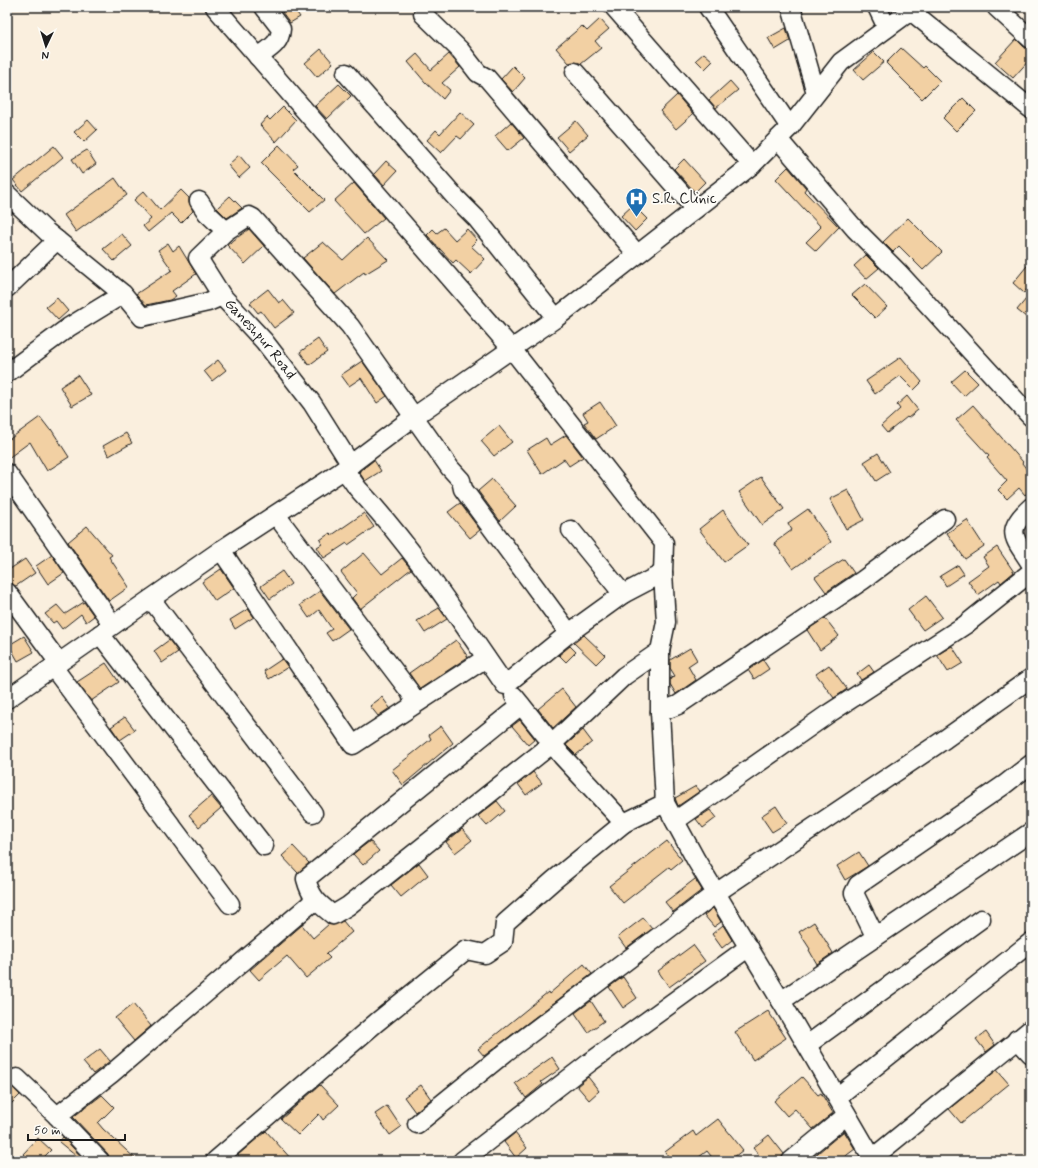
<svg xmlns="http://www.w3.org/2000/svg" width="1038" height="1168" font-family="Mynerve,sans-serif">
  <rect width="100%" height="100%" fill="#faefde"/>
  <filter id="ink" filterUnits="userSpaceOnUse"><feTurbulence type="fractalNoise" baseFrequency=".025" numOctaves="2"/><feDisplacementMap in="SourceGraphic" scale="8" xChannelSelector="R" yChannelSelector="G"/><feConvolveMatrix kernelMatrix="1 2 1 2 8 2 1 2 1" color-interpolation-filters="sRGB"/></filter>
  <g filter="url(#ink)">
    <!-- building -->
    <path fill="#f2d0a3" stroke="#1c1c1c" d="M 290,7 L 293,7 L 300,17 L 290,23 L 282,12 Z
      M 600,19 L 609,29 L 595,41 L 601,48 L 581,64 L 573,62 L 569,63 L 556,48 L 582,26 L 587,31 Z
      M 786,28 L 790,41 L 775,50 L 768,38 Z
      M 1016,39 L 1024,47 L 1031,49 L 1031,58 L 1013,78 L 995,62 Z
      M 901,48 L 923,68 L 925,66 L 940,81 L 922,99 L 886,63 Z
      M 321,49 L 333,63 L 317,77 L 305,63 Z
      M 874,52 L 884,62 L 863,80 L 854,70 Z
      M 704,53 L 713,61 L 705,69 L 696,60 Z
      M 417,54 L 431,70 L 449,54 L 460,67 L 442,83 L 450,90 L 443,99 L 425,82 L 408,62 Z
      M 513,66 L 525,78 L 513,92 L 501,79 Z
      M 730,81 L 738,90 L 716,108 L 709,100 Z
      M 339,84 L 351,96 L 327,119 L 315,106 Z
      M 677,95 L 693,114 L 676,129 L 660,111 Z
      M 963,98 L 976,111 L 956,131 L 943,118 Z
      M 283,107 L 296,120 L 276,142 L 260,125 L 267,117 L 270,120 Z
      M 460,112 L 474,125 L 461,139 L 457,136 L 441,153 L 427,140 L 436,130 L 440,134 Z
      M 88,120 L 97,130 L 84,142 L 74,132 Z
      M 576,121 L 588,135 L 569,151 L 557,137 Z
      M 511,122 L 524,138 L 508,151 L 495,136 Z
      M 279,145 L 298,165 L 293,169 L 324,200 L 310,212 L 261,163 Z
      M 54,146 L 63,157 L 22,191 L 13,180 Z
      M 87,150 L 96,164 L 82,174 L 72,159 Z
      M 239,155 L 250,168 L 239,178 L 228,165 Z
      M 684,159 L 705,182 L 695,192 L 674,169 Z
      M 386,161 L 397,171 L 384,185 L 374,174 Z
      M 788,167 L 806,188 L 804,191 L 839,227 L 816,251 L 806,242 L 821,227 L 776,179 Z
      M 115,178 L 127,195 L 76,232 L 64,215 Z
      M 354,183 L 384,218 L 364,234 L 334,201 Z
      M 181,190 L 189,198 L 189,202 L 193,211 L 181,223 L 171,213 L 148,232 L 143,226 L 151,219 L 134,200 L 144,191 L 160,210 Z
      M 230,196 L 242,208 L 227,218 L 217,208 Z
      M 633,205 L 647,219 L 635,231 L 621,216 Z
      M 908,218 L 942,252 L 923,270 L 899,246 L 893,252 L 883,242 Z
      M 444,228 L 455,240 L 467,229 L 477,240 L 471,246 L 485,259 L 471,274 L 456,260 L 453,263 L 427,235 L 433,229 L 437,233 Z
      M 249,229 L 264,246 L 245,264 L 227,245 Z
      M 122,234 L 132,246 L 114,261 L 103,249 Z
      M 367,238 L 388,260 L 365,274 L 364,272 L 335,294 L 303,258 L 323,242 L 343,260 Z
      M 168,243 L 173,251 L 179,246 L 196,274 L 172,291 L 176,296 L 170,300 L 146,305 L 136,294 L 172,270 L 158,250 Z
      M 866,255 L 879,268 L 866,279 L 854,266 Z
      M 1031,261 L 1031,284 L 1024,293 L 1013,283 Z
      M 865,284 L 887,307 L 875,318 L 852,295 Z
      M 268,289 L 279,303 L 283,300 L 294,313 L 274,328 L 261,311 L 258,313 L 250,303 Z
      M 1031,293 L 1031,321 L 1017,310 Z
      M 57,298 L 68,311 L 58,320 L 46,307 Z
      M 318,339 L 327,352 L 309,365 L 300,352 Z
      M 901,357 L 922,382 L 914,390 L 900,376 L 875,394 L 866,381 Z
      M 218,360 L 226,370 L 212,381 L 204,371 Z
      M 362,361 L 387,396 L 377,403 L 361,378 L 349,386 L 341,375 Z
      M 965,370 L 978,383 L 964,396 L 951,382 Z
      M 78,375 L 91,395 L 72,406 L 60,387 Z
      M 907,396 L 918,410 L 908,418 L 907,417 L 887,433 L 881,426 L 900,409 L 897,405 Z
      M 600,402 L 616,426 L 596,439 L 584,423 L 588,421 L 583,413 Z
      M 973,405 L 1023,462 L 1022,463 L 1031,475 L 1031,489 L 1025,495 L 1019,488 L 1007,499 L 998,490 L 1007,481 L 987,458 L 989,456 L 956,420 Z
      M 40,417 L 50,430 L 51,429 L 69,457 L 47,471 L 30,442 L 7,459 L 7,441 Z
      M 499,426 L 512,442 L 494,456 L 481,441 Z
      M 126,433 L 132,443 L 109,456 L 103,446 Z
      M 566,435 L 583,457 L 569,466 L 564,459 L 542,474 L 527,450 L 546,438 L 550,445 Z
      M 878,453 L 890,472 L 876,481 L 864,462 Z
      M 374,460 L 381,471 L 365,481 L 359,472 Z
      M 761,477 L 784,509 L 762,525 L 739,492 Z
      M 492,479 L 516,506 L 500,521 L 478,491 Z
      M 848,490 L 864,520 L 846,529 L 830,499 Z
      M 460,503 L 480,530 L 470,538 L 448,512 Z
      M 808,509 L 831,542 L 793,569 L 774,543 L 792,530 L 788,523 Z
      M 723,510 L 748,545 L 724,562 L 699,529 Z
      M 364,513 L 374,527 L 348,545 L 347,543 L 324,558 L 317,547 L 322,544 L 320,540 L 330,533 L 332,535 Z
      M 967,520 L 984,546 L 965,559 L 947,533 Z
      M 87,526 L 112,555 L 109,557 L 129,587 L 109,601 L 68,542 Z
      M 997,547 L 1014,572 L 1001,583 L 999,580 L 978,595 L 968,581 L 989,566 L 983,557 Z
      M 364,553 L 382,574 L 402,558 L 411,569 L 360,609 L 352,598 L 357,593 L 341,572 Z
      M 52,555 L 64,573 L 48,584 L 36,566 Z
      M 25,559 L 35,573 L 16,586 L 7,582 L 7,571 Z
      M 844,559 L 854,573 L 826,592 L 815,577 Z
      M 958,565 L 964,574 L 946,586 L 940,576 Z
      M 221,569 L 234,588 L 215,601 L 202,582 Z
      M 282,571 L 291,584 L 270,599 L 261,586 Z
      M 320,591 L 349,629 L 332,641 L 326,633 L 332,629 L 319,610 L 309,618 L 300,605 Z
      M 926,596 L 942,617 L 923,630 L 908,610 Z
      M 84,602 L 94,616 L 86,622 L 81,614 L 62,629 L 56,621 L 53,623 L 45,614 L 57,605 L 65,614 Z
      M 439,608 L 447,619 L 425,633 L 417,621 Z
      M 248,609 L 254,617 L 235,629 L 230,620 Z
      M 825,618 L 839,636 L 820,650 L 807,630 Z
      M 584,635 L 605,655 L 596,664 L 574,643 Z
      M 24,636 L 34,652 L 18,661 L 9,645 Z
      M 169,640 L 178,652 L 162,663 L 154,651 Z
      M 456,640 L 468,657 L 420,689 L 409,673 Z
      M 570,646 L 576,652 L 566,662 L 559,655 Z
      M 952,646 L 963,663 L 948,672 L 937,655 Z
      M 690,648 L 697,660 L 688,666 L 696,680 L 676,694 L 670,684 L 670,679 L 675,676 L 670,668 L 670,660 Z
      M 282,659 L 288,667 L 269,679 L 264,671 Z
      M 763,660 L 769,669 L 754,679 L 748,670 Z
      M 106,663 L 119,682 L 91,701 L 77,682 Z
      M 829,665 L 847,689 L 834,698 L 816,674 Z
      M 869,665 L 874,672 L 861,680 L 857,674 Z
      M 562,689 L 576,707 L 553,728 L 538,709 Z
      M 382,697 L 390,708 L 378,716 L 370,706 Z
      M 125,717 L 135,730 L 120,740 L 111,727 Z
      M 520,720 L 535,739 L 528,745 L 512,726 Z
      M 441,726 L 453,743 L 403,785 L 392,770 L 431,739 L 429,735 Z
      M 583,730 L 592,742 L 576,755 L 566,745 Z
      M 533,772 L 542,783 L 526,795 L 518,784 Z
      M 696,786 L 700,791 L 678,806 L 675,798 Z
      M 211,796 L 221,808 L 199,827 L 189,815 Z
      M 497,801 L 505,811 L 487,826 L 478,816 Z
      M 776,806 L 787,823 L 772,832 L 761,816 Z
      M 710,810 L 716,818 L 703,828 L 696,819 Z
      M 462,829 L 472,840 L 455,853 L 446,842 Z
      M 370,841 L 379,851 L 363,865 L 353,854 Z
      M 667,841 L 682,860 L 671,869 L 669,867 L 623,903 L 609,886 Z
      M 293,846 L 309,863 L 298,873 L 282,856 Z
      M 859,852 L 868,866 L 845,880 L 837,866 Z
      M 419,863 L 428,875 L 401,897 L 391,885 Z
      M 695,879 L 702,890 L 673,912 L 665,902 Z
      M 713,908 L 721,922 L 714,927 L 704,915 Z
      M 643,918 L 652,929 L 626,948 L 618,937 Z
      M 343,921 L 352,932 L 326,954 L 330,958 L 306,978 L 287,956 L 259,980 L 250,970 L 302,925 L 313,938 L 329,924 L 333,925 Z
      M 814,922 L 833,953 L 817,964 L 809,950 L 810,949 L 799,932 Z
      M 723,925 L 732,940 L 722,948 L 712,934 Z
      M 693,945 L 705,961 L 669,987 L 658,971 Z
      M 584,964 L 592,974 L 484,1056 L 478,1049 L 548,992 L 549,994 Z
      M 623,977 L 637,998 L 623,1008 L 609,987 Z
      M 591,1001 L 604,1021 L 588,1032 L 575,1013 Z
      M 133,1004 L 151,1026 L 134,1041 L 115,1018 Z
      M 768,1011 L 786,1038 L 753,1060 L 735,1032 Z
      M 986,1032 L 995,1045 L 986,1052 L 976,1039 Z
      M 100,1049 L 110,1061 L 93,1074 L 83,1062 Z
      M 552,1057 L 560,1069 L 541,1082 L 543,1084 L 526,1098 L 515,1083 Z
      M 997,1070 L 1009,1084 L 961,1123 L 949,1109 Z
      M 588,1077 L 599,1091 L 589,1100 L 577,1086 Z
      M 802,1077 L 818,1095 L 821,1093 L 833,1113 L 813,1129 L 795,1109 L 787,1116 L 774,1101 Z
      M 7,1082 L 20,1095 L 7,1108 Z
      M 320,1085 L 339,1105 L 323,1120 L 319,1114 L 298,1135 L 281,1119 Z
      M 421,1085 L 431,1099 L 415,1112 L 404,1097 Z
      M 102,1095 L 114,1107 L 98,1123 L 103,1129 L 138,1161 L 110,1161 L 108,1154 L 73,1117 Z
      M 387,1106 L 401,1127 L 390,1135 L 375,1114 Z
      M 718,1119 L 743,1150 L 729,1161 L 715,1161 L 707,1151 L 694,1161 L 672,1161 L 665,1152 L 693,1131 L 696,1136 Z
      M 266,1131 L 293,1161 L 244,1161 L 238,1155 Z
      M 844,1131 L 855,1149 L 839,1161 L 815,1161 L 812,1158 Z
      M 515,1133 L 527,1148 L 516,1158 L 504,1142 Z
      M 769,1135 L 784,1154 L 781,1161 L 764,1161 L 753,1148 Z
      M 63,1137 L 85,1161 L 82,1161 L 59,1142 Z
      M 38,1138 L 51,1150 L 40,1161 L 31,1161 L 23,1154 Z"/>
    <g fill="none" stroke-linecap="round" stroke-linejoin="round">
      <defs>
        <g id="minor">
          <path d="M 215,7 L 511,348 L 664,543 L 663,573"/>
          <path d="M 614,7 L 752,165"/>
          <path d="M 708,7 L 790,127"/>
          <path d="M 791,7 L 816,93"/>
          <path d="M 877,7 L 887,28"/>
          <path d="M 996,7 L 1031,39"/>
          <path d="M 911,11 L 1031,109"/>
          <path d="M 423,14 L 460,50 L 478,73 L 487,78 L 637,254"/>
          <path d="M 258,57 C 269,49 280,44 281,29 L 264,7"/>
          <path d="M 575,72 L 695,209"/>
          <path d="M 346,73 L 456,198 L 477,219 L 556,318"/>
          <path d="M 778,139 L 855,229 L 899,273 L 1031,417"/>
          <path d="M 7,194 L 47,232 L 123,294 L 142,317 L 208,302 L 222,296"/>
          <path id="s1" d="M 199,201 L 207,213 L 226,231 L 198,258 L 222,296 L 264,341 L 312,403 L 351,465"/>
          <path d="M 226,231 L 249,216 L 253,218 L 350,326 L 450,468 L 461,480 L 463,489 L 569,633"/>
          <path d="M 7,288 L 57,240"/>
          <path d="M 7,373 L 69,327 L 123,294"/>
          <path d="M 342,471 C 351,475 353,484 360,491 C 415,550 459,619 505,685 L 569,633 L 623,594 L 663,573 L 666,622 L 660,651 L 660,712 L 665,803 L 696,860 L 781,1001 L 1031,832"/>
          <path d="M 7,473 L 113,625"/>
          <path d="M 1031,507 C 1003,532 1015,538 1031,564"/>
          <path d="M 276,515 L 410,692 L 415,703"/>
          <path d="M 571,530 L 623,594"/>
          <path d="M 221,550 L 353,745 L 486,658"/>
          <path d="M 7,592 L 59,663"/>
          <path d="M 151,599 L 313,813"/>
          <path d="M 100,634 L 264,846"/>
          <path d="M 53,667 L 230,904"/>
          <path d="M 514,696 L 562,756 L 624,823 L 665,803"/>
          <path d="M 7,699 L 221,550 L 342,471 L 415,416 L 556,318 L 752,165 L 790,127 L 841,62 L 916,7"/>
          <path d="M 521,705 L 306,879 C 311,898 318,903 333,915 L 348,906 L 552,744 L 624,676 L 660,651"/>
          <path d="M 660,712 L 678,705 L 863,580 L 945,519"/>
          <path d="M 675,821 L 828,714 L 965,625 L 1031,572"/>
          <path d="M 875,936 L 854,893 L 858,885 L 1004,785 L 1031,764"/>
          <path d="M 781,1001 L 874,1161"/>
          <path d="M 1017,1039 L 1031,1054"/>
          <path d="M 807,1045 L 981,919"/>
          <path d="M 17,1078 L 57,1116"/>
          <path d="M 837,1097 L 1031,942"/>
          <path d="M 417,1124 L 506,1052 L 716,893 L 945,739 L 1031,678"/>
          <path d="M 100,1161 L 57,1116 L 111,1074 L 315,900"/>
          <path d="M 215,1161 L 377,1022 L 466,950 L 485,954 L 503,942 L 505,923 L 554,880 L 624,823"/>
          <path d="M 462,1161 L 589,1063 L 749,947"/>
          <path d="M 791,1161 L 847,1115"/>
          <path d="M 869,1161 L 1031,1029"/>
        </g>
      </defs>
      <!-- minor casing -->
      <use href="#minor" stroke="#1c1c1c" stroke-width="21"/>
      <!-- minor -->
      <use href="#minor" stroke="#fdfcf7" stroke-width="18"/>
    </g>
  </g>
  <!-- icons -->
  <defs>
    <symbol id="hospital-pin" viewBox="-11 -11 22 30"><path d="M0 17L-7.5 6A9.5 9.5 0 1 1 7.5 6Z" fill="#1f6fb2" stroke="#fdfcf7"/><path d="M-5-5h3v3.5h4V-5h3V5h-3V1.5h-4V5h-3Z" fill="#fff"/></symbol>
  </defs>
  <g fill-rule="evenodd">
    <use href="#hospital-pin" x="624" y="186" width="25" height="34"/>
  </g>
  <g text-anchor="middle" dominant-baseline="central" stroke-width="3.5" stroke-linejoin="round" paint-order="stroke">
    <!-- poi labels -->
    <g font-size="15" fill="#1c1c1c" stroke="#fdfcf7" text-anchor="start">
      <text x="652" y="199">S.R. Clinic</text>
    </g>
    <!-- street labels -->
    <g font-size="15" fill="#1c1c1c" stroke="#fdfcf7">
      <text stroke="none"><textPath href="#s1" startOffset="182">Ganeshpur Road</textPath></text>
    </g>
  </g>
  <!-- margin -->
  <rect width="1038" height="1168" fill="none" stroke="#fdfcf7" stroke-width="24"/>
  <rect x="12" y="12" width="1014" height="1144" fill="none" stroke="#1c1c1c" stroke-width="1.5" filter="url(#ink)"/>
  <!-- north arrow -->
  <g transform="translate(46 46) rotate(184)" stroke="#fdfcf7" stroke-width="3" paint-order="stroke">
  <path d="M0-3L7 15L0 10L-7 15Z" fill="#1c1c1c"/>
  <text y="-6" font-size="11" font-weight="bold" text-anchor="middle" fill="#1c1c1c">N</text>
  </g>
  <!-- scale -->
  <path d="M28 1134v6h97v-6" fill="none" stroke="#1c1c1c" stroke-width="2"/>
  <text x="34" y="1134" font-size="12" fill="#1c1c1c" stroke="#fdfcf7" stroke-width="3" paint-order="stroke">50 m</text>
</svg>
